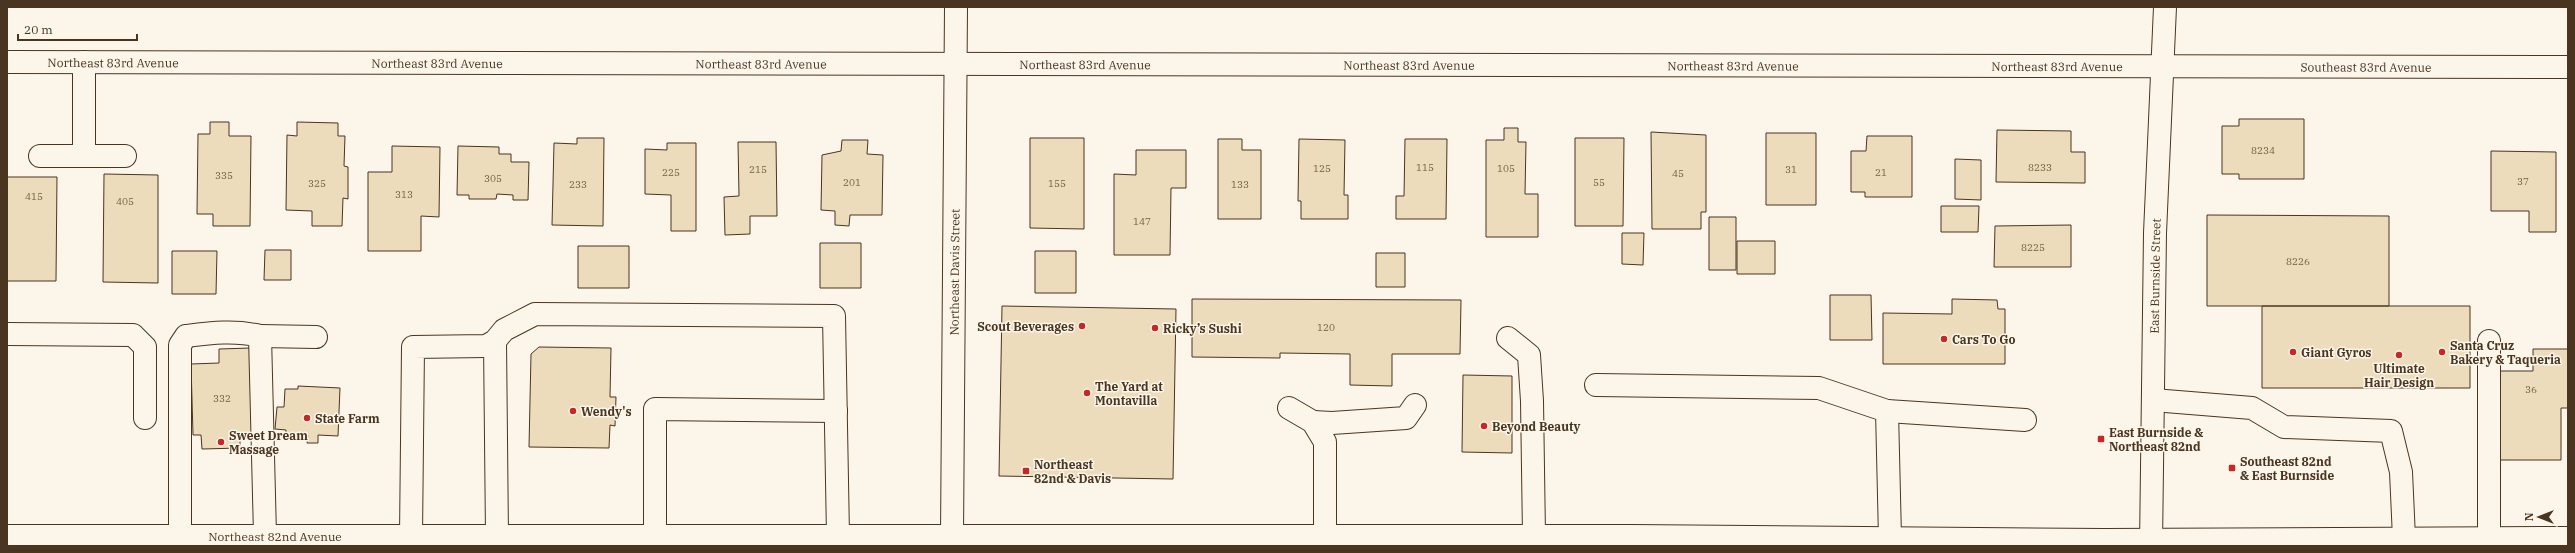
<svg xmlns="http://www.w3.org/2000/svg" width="2575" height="553" font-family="'IBM Plex Serif',serif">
  <rect width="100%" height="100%" fill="#fbf6e9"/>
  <!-- building -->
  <path fill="#ecdcbc" stroke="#4a3520" d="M 2239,119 L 2304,119 L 2304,179 L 2239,179 L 2239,174 L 2222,174 L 2222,126 L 2239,126 Z
    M 210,122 L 229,122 L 229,136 L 251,136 L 250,226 L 213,226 L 213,214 L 197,214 L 198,134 L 210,134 Z
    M 297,122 L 338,123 L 338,136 L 345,136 L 344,166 L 348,167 L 348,199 L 343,198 L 342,226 L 312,226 L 312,211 L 286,210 L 287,135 L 297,136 Z
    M 1504,128 L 1518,128 L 1518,142 L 1526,142 L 1525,194 L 1538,194 L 1538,237 L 1486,237 L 1486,140 L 1504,140 Z
    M 1997,130 L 2071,131 L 2071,152 L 2085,152 L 2085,183 L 1996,182 Z
    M 1651,132 L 1706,135 L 1706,212 L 1701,212 L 1701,229 L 1652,229 Z
    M 1766,133 L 1816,133 L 1816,205 L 1766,205 Z
    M 1867,136 L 1912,136 L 1912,197 L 1865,197 L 1865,192 L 1851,192 L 1851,151 L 1866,151 Z
    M 577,138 L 604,138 L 603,226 L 552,225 L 554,143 L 577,144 Z
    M 1030,138 L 1084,138 L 1084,229 L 1030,228 Z
    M 1575,138 L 1624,138 L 1623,226 L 1575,226 Z
    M 1218,139 L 1242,139 L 1242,150 L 1261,150 L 1261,219 L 1218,219 Z
    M 1299,139 L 1345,140 L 1344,195 L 1348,195 L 1348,219 L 1301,219 L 1301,201 L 1298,201 Z
    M 1405,139 L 1447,139 L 1446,219 L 1396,219 L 1396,196 L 1404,196 Z
    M 842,140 L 868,140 L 867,154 L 883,155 L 882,215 L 850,215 L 849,226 L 835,225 L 835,211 L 821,210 L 822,155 L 841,151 Z
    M 738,142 L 776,142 L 777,216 L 750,216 L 750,234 L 725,235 L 724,197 L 739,196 Z
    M 667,143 L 696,143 L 696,231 L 671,231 L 671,195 L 645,194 L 645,149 L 667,150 Z
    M 392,146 L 440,147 L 439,217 L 421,216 L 421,251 L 368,251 L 368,172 L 392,172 Z
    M 458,146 L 499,147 L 499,154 L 511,154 L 511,162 L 529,162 L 528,200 L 513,200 L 513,195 L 497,194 L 496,199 L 469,199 L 469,195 L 457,195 Z
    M 1136,150 L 1186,150 L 1186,188 L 1171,188 L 1170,255 L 1114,255 L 1114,174 L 1136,175 Z
    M 2491,151 L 2556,152 L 2556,232 L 2529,232 L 2529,211 L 2491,211 Z
    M 1955,159 L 1981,160 L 1981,200 L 1955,199 Z
    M 104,174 L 158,175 L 158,283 L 103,282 Z
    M 7,177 L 57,177 L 56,281 L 7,281 Z
    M 1941,206 L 1979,206 L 1978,232 L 1941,232 Z
    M 2207,215 L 2389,216 L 2389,306 L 2207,306 Z
    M 1709,217 L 1736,217 L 1736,270 L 1709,270 Z
    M 2071,225 L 2071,267 L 1994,267 L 1995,226 Z
    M 1622,233 L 1644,233 L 1643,265 L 1622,264 Z
    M 1737,241 L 1775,241 L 1775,274 L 1737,274 Z
    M 820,243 L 861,243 L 861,288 L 820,288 Z
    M 578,246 L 629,246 L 629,288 L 578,288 Z
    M 265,250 L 291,250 L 291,280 L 264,280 Z
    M 172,251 L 217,251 L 216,294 L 172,294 Z
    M 1035,251 L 1076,251 L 1076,293 L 1035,293 Z
    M 1376,253 L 1405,253 L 1405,287 L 1376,287 Z
    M 1830,295 L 1871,295 L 1872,340 L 1830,340 Z
    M 1192,299 L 1461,300 L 1460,354 L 1392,354 L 1392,386 L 1350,385 L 1350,354 L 1280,353 L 1280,358 L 1192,357 Z
    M 1952,299 L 1997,300 L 1998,309 L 2005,309 L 2005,364 L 1883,364 L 1883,313 L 1952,314 Z
    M 1002,306 L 1176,309 L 1173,479 L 999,476 Z
    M 2262,306 L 2470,306 L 2470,388 L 2262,388 Z
    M 539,347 L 611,348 L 610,397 L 616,397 L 615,426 L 610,425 L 609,448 L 529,447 L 531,354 Z
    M 251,348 L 253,433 L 240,433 L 240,448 L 202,449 L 201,435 L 193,435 L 191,364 L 219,363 L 219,349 Z
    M 2533,349 L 2568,349 L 2568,408 L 2561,408 L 2561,460 L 2495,460 L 2495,371 L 2533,371 Z
    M 1463,375 L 1512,376 L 1512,453 L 1462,452 Z
    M 298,386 L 340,388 L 338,436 L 318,435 L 318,443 L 307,443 L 308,435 L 286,434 L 286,430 L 275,429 L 277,407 L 284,407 L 285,389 L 298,389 Z"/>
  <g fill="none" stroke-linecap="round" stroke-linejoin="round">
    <defs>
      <g id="minor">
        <path id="s1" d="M 7,62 L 2568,67"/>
        <path d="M 84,62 L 84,156"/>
        <path d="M 40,156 L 125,156"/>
        <path d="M 7,334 L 133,335 L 145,347 L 145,418"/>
        <path d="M 260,336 L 316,337"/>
        <path d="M 1508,338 L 1529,355 L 1532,401 L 1534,536"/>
        <path d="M 495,341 L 497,537"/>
        <path d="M 2489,341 L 2489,538"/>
        <path d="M 1596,385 L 1819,388 L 1887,411 L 1890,538"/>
        <path d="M 2153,400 L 2252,408 L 2284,427 L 2391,431 L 2401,472 L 2404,538"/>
        <path d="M 1289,408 L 1313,422 L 1325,442 L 1325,536"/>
        <path d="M 1887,411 L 2025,420"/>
        <path d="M 1313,422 L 1332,423 L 1406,418 L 1415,405"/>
        <path d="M 180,535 L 180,345 L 186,336 C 211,333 235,330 260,336 L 265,535"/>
        <path d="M 411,536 L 413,347 L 486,346 L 495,341 L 504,330 L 535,314 L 834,316 L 838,536"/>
        <path id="s2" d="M 952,536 L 956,7"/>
        <path d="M 655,537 L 655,409 L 836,411"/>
        <path id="s3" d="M 2151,546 L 2155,233 L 2165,7"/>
      </g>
      <g id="major">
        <path id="s4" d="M 7,536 L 1632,536 L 2104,540 L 2568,538"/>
      </g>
    </defs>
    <!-- minor casing -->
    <use href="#minor" stroke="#4a3520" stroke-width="24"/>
    <!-- major casing -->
    <use href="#major" stroke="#4a3520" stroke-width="24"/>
    <!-- minor -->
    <use href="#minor" stroke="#fbf6e9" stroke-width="22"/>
    <!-- major -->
    <use href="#major" stroke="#fbf6e9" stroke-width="22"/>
  </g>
  <!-- markers -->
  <g fill="#c62828" stroke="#fbf6e9" stroke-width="1.5">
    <circle cx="1082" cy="326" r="4"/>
    <circle cx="1155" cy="328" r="4"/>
    <circle cx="1944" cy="339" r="4"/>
    <circle cx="2293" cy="352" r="4"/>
    <circle cx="2442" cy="352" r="4"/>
    <circle cx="2399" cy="355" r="4"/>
    <circle cx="1087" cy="393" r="4"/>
    <circle cx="573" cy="411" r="4"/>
    <circle cx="307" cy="418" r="4"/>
    <circle cx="1484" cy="426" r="4"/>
    <rect x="2097" y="435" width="8" height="8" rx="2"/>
    <circle cx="221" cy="442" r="4"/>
    <rect x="2228" y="464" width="8" height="8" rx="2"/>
    <rect x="1022" y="467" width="8" height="8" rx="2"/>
  </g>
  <g text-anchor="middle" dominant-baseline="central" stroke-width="3" stroke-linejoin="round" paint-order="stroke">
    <!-- number labels -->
    <g font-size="10" fill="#725f47">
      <text x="2263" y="150">8234</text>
      <text x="1425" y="167">115</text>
      <text x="2040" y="167">8233</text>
      <text x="1322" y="168">125</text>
      <text x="1506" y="168">105</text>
      <text x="758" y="169">215</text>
      <text x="1791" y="169">31</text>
      <text x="671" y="172">225</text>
      <text x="1881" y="172">21</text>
      <text x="1678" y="173">45</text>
      <text x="224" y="175">335</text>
      <text x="493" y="178">305</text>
      <text x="2523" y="181">37</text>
      <text x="852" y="182">201</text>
      <text x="1599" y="182">55</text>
      <text x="317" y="183">325</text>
      <text x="1057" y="183">155</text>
      <text x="578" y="184">233</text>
      <text x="1240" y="184">133</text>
      <text x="404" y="194">313</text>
      <text x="34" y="196">415</text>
      <text x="125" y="201">405</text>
      <text x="1142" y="221">147</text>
      <text x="2033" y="247">8225</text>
      <text x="2298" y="261">8226</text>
      <text x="1326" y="327">120</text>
      <text x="2531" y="389">36</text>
      <text x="222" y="398">332</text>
    </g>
    <!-- street labels -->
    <g font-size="12" fill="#4a3520" stroke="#fbf6e9">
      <text stroke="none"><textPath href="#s1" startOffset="106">Northeast 83rd Avenue</textPath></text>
      <text stroke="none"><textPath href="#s1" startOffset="430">Northeast 83rd Avenue</textPath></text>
      <text stroke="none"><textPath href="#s1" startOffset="754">Northeast 83rd Avenue</textPath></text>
      <text stroke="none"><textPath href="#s1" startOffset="1078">Northeast 83rd Avenue</textPath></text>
      <text stroke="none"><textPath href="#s1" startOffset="1402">Northeast 83rd Avenue</textPath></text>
      <text stroke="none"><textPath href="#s1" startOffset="1726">Northeast 83rd Avenue</textPath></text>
      <text stroke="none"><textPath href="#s1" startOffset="2050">Northeast 83rd Avenue</textPath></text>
      <text stroke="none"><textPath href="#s1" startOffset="2359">Southeast 83rd Avenue</textPath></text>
      <text stroke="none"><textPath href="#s2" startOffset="264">Northeast Davis Street</textPath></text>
      <text stroke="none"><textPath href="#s3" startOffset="270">East Burnside Street</textPath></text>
      <text stroke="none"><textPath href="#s4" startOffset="268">Northeast 82nd Avenue</textPath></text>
    </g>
    <!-- poi labels -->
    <g font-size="12" font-weight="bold" fill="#4a3520" stroke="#fbf6e9" text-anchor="start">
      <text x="1074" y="326" text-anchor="end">Scout Beverages</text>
      <text x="1163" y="328">Ricky’s Sushi</text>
      <text x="1952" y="339">Cars To Go</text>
      <text x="2450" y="345">Santa Cruz<tspan x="2450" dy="14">Bakery &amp; Taqueria</tspan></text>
      <text x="2301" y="352">Giant Gyros</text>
      <text x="2399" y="368" text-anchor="middle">Ultimate<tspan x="2399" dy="14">Hair Design</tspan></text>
      <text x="1095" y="386">The Yard at<tspan x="1095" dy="14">Montavilla</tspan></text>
      <text x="581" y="411">Wendy's</text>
      <text x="315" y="418">State Farm</text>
      <text x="1492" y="426">Beyond Beauty</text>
      <text x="2109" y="432">East Burnside &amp;<tspan x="2109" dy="14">Northeast 82nd</tspan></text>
      <text x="229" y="435">Sweet Dream<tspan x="229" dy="14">Massage</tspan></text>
      <text x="2240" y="461">Southeast 82nd<tspan x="2240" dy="14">&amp; East Burnside</tspan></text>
      <text x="1034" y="464">Northeast<tspan x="1034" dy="14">82nd &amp; Davis</tspan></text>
    </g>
  </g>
  <!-- border -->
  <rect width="2575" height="553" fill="none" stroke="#4a3520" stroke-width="16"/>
  <!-- north arrow -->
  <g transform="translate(2539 517) rotate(270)" stroke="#fbf6e9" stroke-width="3" paint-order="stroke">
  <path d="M0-3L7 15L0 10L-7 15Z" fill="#4a3520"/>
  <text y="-6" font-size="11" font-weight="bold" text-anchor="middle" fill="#4a3520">N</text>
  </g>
  <!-- scale -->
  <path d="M18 34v6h119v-6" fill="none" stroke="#4a3520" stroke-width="2"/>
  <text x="24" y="34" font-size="12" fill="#4a3520" stroke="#fbf6e9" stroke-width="3" paint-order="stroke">20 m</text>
</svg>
